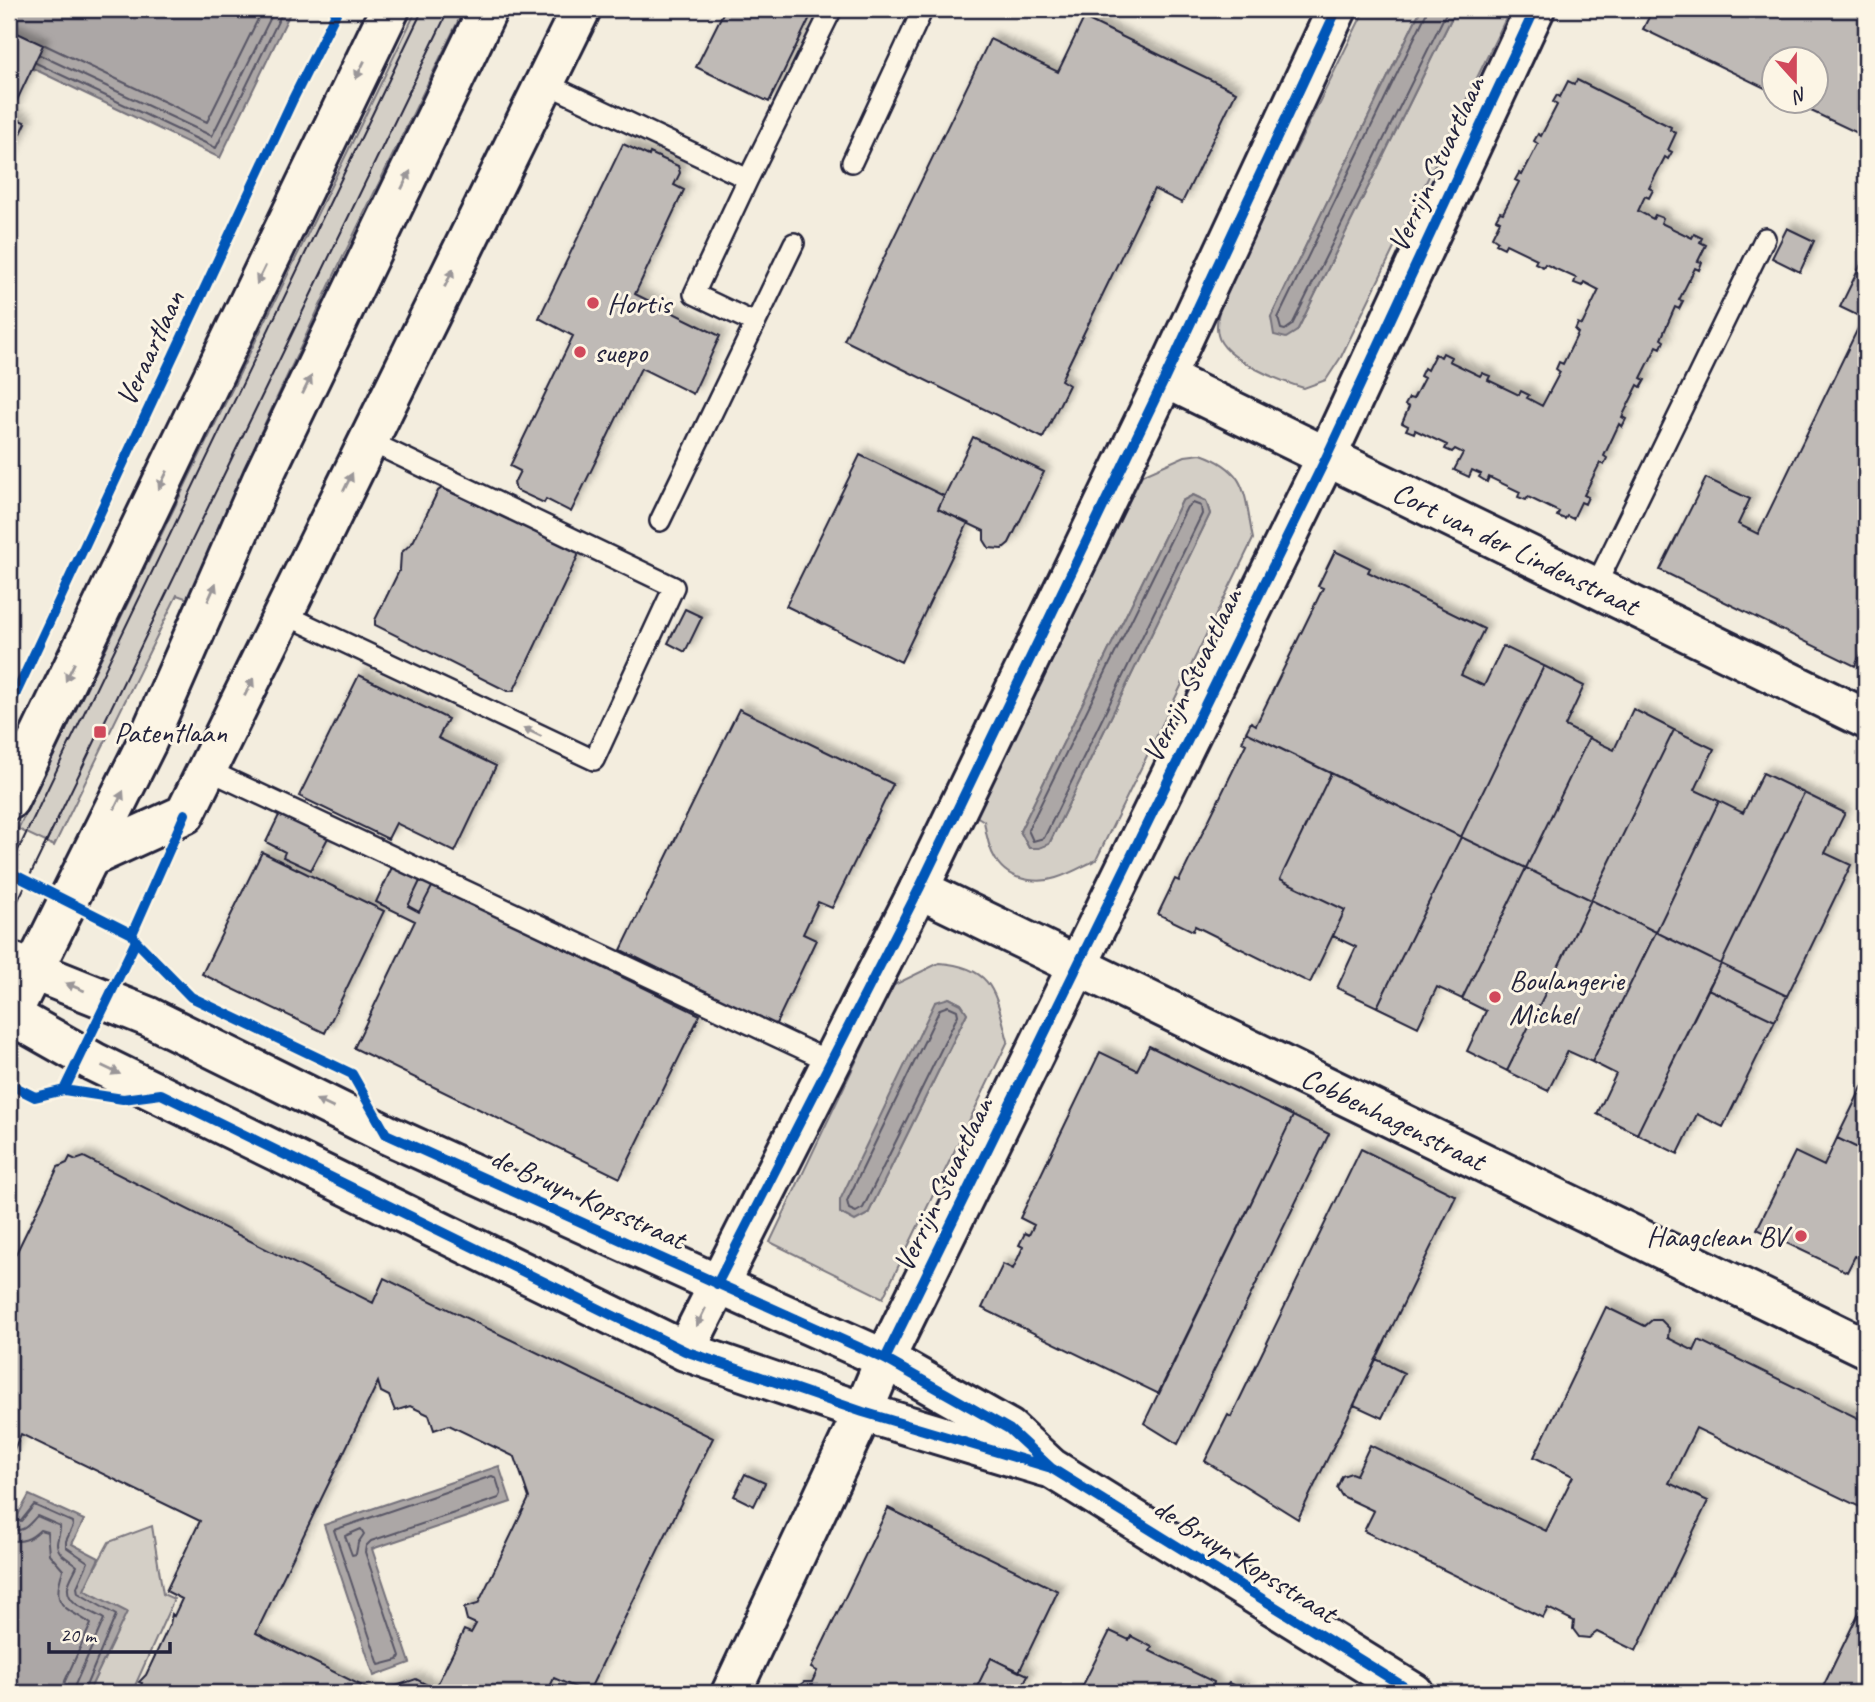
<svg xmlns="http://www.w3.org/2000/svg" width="1875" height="1702" font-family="Caveat,sans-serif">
  <defs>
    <filter id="shadow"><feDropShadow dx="6" dy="-6" stdDeviation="3.5" flood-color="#0004"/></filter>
  </defs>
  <rect width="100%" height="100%" fill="#f3edde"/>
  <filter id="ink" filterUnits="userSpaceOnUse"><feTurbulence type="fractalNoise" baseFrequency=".0143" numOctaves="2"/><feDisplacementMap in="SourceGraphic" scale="14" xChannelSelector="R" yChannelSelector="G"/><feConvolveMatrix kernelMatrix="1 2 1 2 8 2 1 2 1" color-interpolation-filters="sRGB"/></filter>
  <g filter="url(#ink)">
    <!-- green -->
    <path fill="#d4cfc6" stroke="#7b7880" stroke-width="2" fill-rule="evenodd" d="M 417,9 L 464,9 L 338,267 L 260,434 L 191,600 L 177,595 L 54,846 L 18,829 Z
      M 1365,9 L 1421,9 L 1271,317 L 1297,331 L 1456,9 L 1524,9 L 1522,14 L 1510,10 L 1341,357 L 1326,380 L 1304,388 C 1282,382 1223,359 1218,335 C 1215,324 1219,312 1221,302 Z
      M 1201,454 C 1249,471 1244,495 1253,539 L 1096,860 C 1083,866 1070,874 1056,878 C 1047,881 1037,881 1029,880 C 996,876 988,849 984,821 L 976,816 L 1142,475 L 1185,456 ZM 1193,495 L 1206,501 L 1210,514 L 1049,844 L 1039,848 L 1029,848 L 1020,831 L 1182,501 Z
      M 939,963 C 995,967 995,994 1008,1041 L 883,1298 L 770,1242 L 892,986 ZM 949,998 L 961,1004 L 967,1013 L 868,1214 L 855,1220 L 841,1214 Z
      M 152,1526 L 163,1594 L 174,1599 L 133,1690 L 138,1693 L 88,1693 L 126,1612 L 83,1590 L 109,1542 Z"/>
    <!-- water -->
    <path fill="#aca7a6" stroke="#75727b" stroke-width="2" d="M 9,9 L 292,9 L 220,158 L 9,57 Z
      M 1421,9 L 1456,9 L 1297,331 L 1286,338 L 1274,335 L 1271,317 Z
      M 1193,495 L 1206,501 L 1210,514 L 1049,844 L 1039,848 L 1029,848 L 1020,831 L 1182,501 Z
      M 949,998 L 961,1004 L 967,1013 L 868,1214 L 855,1221 L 840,1213 L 840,1200 L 935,1002 Z
      M 499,1466 L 511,1502 L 372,1549 L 410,1663 L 374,1676 L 324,1525 Z
      M 29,1495 L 84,1520 L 72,1544 L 99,1558 L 84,1590 L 127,1612 L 88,1693 L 27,1693 L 9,1684 L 9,1510 L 18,1515 Z"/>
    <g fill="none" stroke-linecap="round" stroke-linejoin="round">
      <!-- shore -->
      <path stroke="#595766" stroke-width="2" d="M 1426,9 L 1426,14 L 1278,318 L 1281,329 L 1285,330 L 1292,325 L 1448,9
        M 45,45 L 207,122 L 263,9
        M 40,55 L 212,136 L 275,9
        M 36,63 L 216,148 L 284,9
        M 1193,503 L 1201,506 L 1202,514 L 1044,838 L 1033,841 L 1028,830 L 1187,507 Z
        M 948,1006 L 957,1010 L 958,1015 L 863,1208 L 856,1212 L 849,1209 L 847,1201 L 940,1009 Z
        M 492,1476 L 496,1478 L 501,1494 L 499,1498 L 371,1541 L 366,1546 L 365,1552 L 400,1656 L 398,1660 L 379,1665 L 334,1530 Z
        M 9,1518 L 15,1521 L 21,1521 L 34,1505 L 72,1522 L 73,1526 L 66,1541 L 66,1547 L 88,1562 L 77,1587 L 78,1593 L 116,1615 L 83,1693
        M 9,1528 C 24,1534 28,1525 37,1516 L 60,1526 C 61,1532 57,1538 57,1544 C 58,1556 70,1559 77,1566 C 74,1573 69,1580 68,1587 C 66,1606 93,1611 104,1619 L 75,1685 L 74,1693
        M 361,1529 L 364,1534 L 358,1543 L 356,1554 L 352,1555 L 345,1536 Z
        M 9,1540 C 22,1543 31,1539 40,1530 L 47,1532 L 49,1554 L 63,1570 C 50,1608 65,1606 91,1624 L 65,1681 L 63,1693"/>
    </g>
    <!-- building -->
    <path fill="#bfbab6" stroke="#22223b" stroke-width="2" fill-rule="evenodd" filter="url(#shadow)" d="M 725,9 L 814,9 L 769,102 L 696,67 Z
      M 1653,9 L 1866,9 L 1866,137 L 1792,102 L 1815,102 L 1815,60 L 1773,60 L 1773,92 L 1643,29 Z
      M 1084,18 L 1236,92 L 1182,203 L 1154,189 L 1061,380 L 1069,385 L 1043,438 L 844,340 L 990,39 L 1058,72 Z
      M 9,29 L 43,45 L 10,115 L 26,123 L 9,159 Z
      M 1577,80 L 1671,127 L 1670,130 L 1676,133 L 1668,150 L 1672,152 L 1668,159 L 1665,157 L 1649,188 L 1653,190 L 1649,198 L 1645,196 L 1638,211 L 1653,219 L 1655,215 L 1663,218 L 1661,223 L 1692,238 L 1694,234 L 1702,238 L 1700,242 L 1706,245 L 1698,261 L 1702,262 L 1699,270 L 1695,268 L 1679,300 L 1683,301 L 1679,309 L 1675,307 L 1661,339 L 1664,341 L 1661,348 L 1657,346 L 1641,378 L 1645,380 L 1641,387 L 1638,385 L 1622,417 L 1626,419 L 1622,427 L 1619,424 L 1604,456 L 1607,458 L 1604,465 L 1600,463 L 1584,495 L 1588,497 L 1585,504 L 1581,502 L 1573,519 L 1567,516 L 1565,519 L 1557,516 L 1559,512 L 1528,497 L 1526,500 L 1518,497 L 1520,492 L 1489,477 L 1487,482 L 1479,477 L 1481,474 L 1472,470 L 1469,477 L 1454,470 L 1463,453 L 1455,449 L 1452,452 L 1445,449 L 1447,445 L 1415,430 L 1414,433 L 1406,430 L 1408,426 L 1402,423 L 1409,407 L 1405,405 L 1409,398 L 1413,399 L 1424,378 L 1420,376 L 1424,368 L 1427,370 L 1435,354 L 1441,357 L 1443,353 L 1451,357 L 1449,361 L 1480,376 L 1482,373 L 1490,376 L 1488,380 L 1519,395 L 1521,391 L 1529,395 L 1527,398 L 1542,406 L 1560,372 L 1556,369 L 1559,362 L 1563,364 L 1578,333 L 1575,330 L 1578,323 L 1582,325 L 1599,290 L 1584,282 L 1582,286 L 1574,283 L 1576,278 L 1545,264 L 1543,267 L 1535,263 L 1537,259 L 1506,244 L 1504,248 L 1496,244 L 1498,241 L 1492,237 L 1500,221 L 1496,219 L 1500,212 L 1503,213 L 1519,182 L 1515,180 L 1519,173 L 1522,175 L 1538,144 L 1534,141 L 1538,134 L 1541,136 L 1557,105 L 1553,102 L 1557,95 L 1560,97 L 1568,81 L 1574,84 Z
      M 623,144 L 649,156 L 650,153 L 678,166 L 680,173 L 674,185 L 684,190 L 635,294 L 720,336 L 693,394 L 641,368 L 571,512 L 546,499 L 544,503 L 516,490 L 514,483 L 520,471 L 510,466 L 573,336 L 539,318 Z
      M 1787,228 L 1814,241 L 1800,272 L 1772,258 Z
      M 1866,254 L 1866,643 L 1855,666 L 1660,570 L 1706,478 L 1750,499 L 1738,524 L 1758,534 L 1863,318 L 1840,307 Z
      M 973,437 L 1044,472 L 1009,543 L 1002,549 L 989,548 L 984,540 L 984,531 L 938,509 Z
      M 860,455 L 944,496 L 938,509 L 968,523 L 901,662 L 786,606 Z
      M 442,488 L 577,552 L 578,556 L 514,690 L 511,691 L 507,691 L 375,625 L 375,620 L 400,569 L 401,553 L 413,542 L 438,491 Z
      M 1335,551 L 1370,568 L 1368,572 L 1484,629 L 1461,675 L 1484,686 L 1503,646 L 1544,666 L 1461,837 L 1246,732 L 1251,722 L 1256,725 L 1323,588 L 1318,586 Z
      M 685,609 L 702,617 L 685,652 L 668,643 Z
      M 1544,666 L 1584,686 L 1565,726 L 1589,738 L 1526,868 L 1461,837 Z
      M 359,675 L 448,719 L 438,738 L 496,766 L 455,852 L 396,823 L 388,839 L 299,796 Z
      M 739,709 L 893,784 L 832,908 L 818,902 L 803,934 L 816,940 L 775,1026 L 621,950 Z
      M 1633,709 L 1674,730 L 1591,900 L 1526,868 L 1589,738 L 1614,750 Z
      M 1674,730 L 1714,749 L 1695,790 L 1719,801 L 1656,932 L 1591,900 Z
      M 1246,732 L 1331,773 L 1280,879 L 1345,910 L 1310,983 L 1195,926 L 1193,931 L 1158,914 L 1175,879 L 1179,881 L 1246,744 L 1242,742 Z
      M 1331,773 L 1461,837 L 1377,1007 L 1337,988 L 1356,947 L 1333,936 L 1345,910 L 1280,879 Z
      M 1763,773 L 1804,793 L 1721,964 L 1656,932 L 1719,801 L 1743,813 Z
      M 1804,793 L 1845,813 L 1825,853 L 1851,865 L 1787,996 L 1721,964 Z
      M 281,811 L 329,836 L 311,870 L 283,857 L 285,852 L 266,842 Z
      M 1461,837 L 1526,868 L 1462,999 L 1437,987 L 1418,1027 L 1377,1007 Z
      M 262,852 L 384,911 L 325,1033 L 202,974 Z
      M 393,865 L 421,879 L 408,906 L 419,912 L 433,885 L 700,1015 L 620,1178 L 354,1048 L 415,921 L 376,902 Z
      M 1526,868 L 1591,900 L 1507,1071 L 1467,1051 L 1486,1011 L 1462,999 Z
      M 421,879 L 433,885 L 419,912 L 408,906 Z
      M 1591,900 L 1656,932 L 1592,1062 L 1568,1051 L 1548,1091 L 1507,1071 Z
      M 1656,932 L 1721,964 L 1637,1134 L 1597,1114 L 1616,1074 L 1592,1062 Z
      M 1721,964 L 1787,996 L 1775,1021 L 1708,989 Z
      M 1708,989 L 1775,1021 L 1723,1127 L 1697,1114 L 1678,1154 L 1637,1134 Z
      M 1149,1046 L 1293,1116 L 1159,1394 L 982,1308 L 1003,1264 L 1013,1269 L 1023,1247 L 1019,1245 L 1025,1233 L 1029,1235 L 1034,1225 L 1020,1218 L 1100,1052 L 1137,1070 Z
      M 1866,1079 L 1866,1152 L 1837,1138 Z
      M 1293,1116 L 1329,1134 L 1178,1444 L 1144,1423 Z
      M 1837,1138 L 1866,1152 L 1866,1262 L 1855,1256 L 1847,1272 L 1757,1229 L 1795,1152 L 1824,1166 Z
      M 1361,1149 L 1456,1196 L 1298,1519 L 1205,1461 L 1228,1415 L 1231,1417 Z
      M 70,1157 L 76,1160 L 84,1157 L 373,1303 L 384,1278 L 713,1438 L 588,1693 L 554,1678 L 547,1693 L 143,1693 L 138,1691 L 142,1683 L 139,1682 L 146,1675 L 170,1624 L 172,1614 L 174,1616 L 182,1599 L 166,1591 L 200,1521 L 21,1434 L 9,1460 L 9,1268 L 58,1167 L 67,1163 ZM 378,1382 L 381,1392 L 389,1396 L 395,1411 L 410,1406 L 429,1415 L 434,1430 L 449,1425 L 515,1457 L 529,1498 L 478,1604 L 464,1608 L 467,1620 L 476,1624 L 471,1633 L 464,1630 L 435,1689 L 416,1679 L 376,1693 L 256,1633 Z
      M 1606,1307 L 1645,1326 L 1652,1320 L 1661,1320 L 1669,1328 L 1668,1338 L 1694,1351 L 1699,1340 L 1866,1422 L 1866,1510 L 1696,1428 L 1669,1483 L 1708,1501 L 1636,1651 L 1597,1632 L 1589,1638 L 1579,1637 L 1573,1629 L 1574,1621 L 1548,1608 L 1543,1618 L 1364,1531 L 1374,1511 L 1342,1496 L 1337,1488 L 1342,1476 L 1351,1473 L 1356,1475 L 1370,1445 L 1546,1531 L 1573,1476 L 1534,1457 Z
      M 1376,1359 L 1404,1373 L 1382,1418 L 1354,1405 Z
      M 745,1474 L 765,1483 L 754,1506 L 734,1496 Z
      M 888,1508 L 1058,1591 L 1019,1672 L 991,1658 L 974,1693 L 798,1693 L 799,1686 L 804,1682 L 812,1682 L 817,1671 L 811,1668 Z
      M 1866,1598 L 1866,1693 L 1820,1693 Z
      M 1110,1631 L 1129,1640 L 1131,1636 L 1152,1647 L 1150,1651 L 1214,1682 L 1213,1687 L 1223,1692 L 1229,1683 L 1249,1693 L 1079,1693 Z
      M 991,1658 L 1028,1675 L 1019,1693 L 974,1693 Z"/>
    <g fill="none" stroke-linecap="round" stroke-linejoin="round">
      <defs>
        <path id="lane" d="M 545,83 L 748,179 L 694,294 L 755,323
          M 852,162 L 923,9
          M 748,179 L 832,9
          M 660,521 L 794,243
          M 1595,587 L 1765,238
          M 284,614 L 594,760 L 674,587 L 369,441
          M 208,770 L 831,1062"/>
        <g id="street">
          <path id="s1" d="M 1165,378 L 1866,719"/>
          <path d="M 91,857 L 185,814 L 581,9"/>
          <path id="s2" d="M 919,889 L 1866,1348"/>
          <path d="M 717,1284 L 885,1359 L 1009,1429 L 1051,1468 L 1414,1693"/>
          <path d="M 731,1693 L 863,1412 L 1046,1467"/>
        </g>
        <path id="secondary" d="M 9,800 L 390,9
          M 9,961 L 149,1017 L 386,1134 L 717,1284
          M 9,1014 L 94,1062 L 685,1351 L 863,1412 L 885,1359 L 1326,458 L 1535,9
          M 9,1019 L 147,742 L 263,477 L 488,9
          M 685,1351 L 919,889 L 1165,378 L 1337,9"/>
      </defs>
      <!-- lane casing -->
      <use href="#lane" stroke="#22223b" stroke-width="24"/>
      <!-- street casing -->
      <use href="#street" stroke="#22223b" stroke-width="44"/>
      <!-- secondary casing -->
      <use href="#secondary" stroke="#22223b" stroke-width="44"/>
      <!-- lane -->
      <use href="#lane" stroke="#fcf5e5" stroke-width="19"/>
      <!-- street -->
      <use href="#street" stroke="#fcf5e5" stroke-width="38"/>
      <!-- secondary -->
      <use href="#secondary" stroke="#fcf5e5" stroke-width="38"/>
      <!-- tram -->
      <path stroke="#22223b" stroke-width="2" d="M 9,869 L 423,9
        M 9,919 L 449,9"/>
      <defs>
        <path id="cycleway" d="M 9,708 L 293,99 L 338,9
          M 9,872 L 132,934 L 136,941 L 64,1090 L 35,1097 L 9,1084
          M 132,934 L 185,814
          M 136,941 L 191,997 L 352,1074 L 386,1134 L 885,1359 L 1009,1429 L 1051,1468 L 1414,1693
          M 64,1090 L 123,1099 L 161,1094 L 685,1351 L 863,1412 L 1048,1467
          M 717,1284 L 919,889 L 1165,378 L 1337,9
          M 885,1359 L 1326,458 L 1535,9"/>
      </defs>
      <!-- cycleway casing -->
      <use href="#cycleway" stroke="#fcf5e5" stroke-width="15"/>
      <!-- cycleway -->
      <use href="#cycleway" stroke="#0057b8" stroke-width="10"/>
    </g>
    <!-- one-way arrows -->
    <defs><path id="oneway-solid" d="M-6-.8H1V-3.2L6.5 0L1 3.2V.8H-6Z" transform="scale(1.75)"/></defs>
    <g fill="#9a9698">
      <use href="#oneway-solid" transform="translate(360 70) rotate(116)"/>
      <use href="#oneway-solid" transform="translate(406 180) rotate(-64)"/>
      <use href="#oneway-solid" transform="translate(261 275) rotate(116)"/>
      <use href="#oneway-solid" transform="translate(449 278) rotate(-64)"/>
      <use href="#oneway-solid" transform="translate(307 385) rotate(-64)"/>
      <use href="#oneway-solid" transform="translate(163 480) rotate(116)"/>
      <use href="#oneway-solid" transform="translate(348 482) rotate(-64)"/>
      <use href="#oneway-solid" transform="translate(212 592) rotate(-66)"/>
      <use href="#oneway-solid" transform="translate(70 672) rotate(116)"/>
      <use href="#oneway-solid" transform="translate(249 687) rotate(-64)"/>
      <use href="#oneway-solid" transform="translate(532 732) rotate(-155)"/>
      <use href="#oneway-solid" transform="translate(119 800) rotate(-64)"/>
      <use href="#oneway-solid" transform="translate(75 987) rotate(-158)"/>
      <use href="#oneway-solid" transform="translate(111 1070) rotate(25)"/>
      <use href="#oneway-solid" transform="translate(325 1104) rotate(-154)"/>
      <use href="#oneway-solid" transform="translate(701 1317) rotate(116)"/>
    </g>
  </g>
  <!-- markers -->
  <g fill="#d1495b" stroke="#fcf5e5" stroke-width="2.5">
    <circle cx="593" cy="303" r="7"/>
    <circle cx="580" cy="352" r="7"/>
    <rect x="93" y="725" width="14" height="14" rx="3.5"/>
    <circle cx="1495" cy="997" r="7"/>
    <circle cx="1801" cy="1236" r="7"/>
  </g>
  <g text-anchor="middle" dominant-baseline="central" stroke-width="6" stroke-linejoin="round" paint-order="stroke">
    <!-- street labels -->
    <g font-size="30" fill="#22223b" stroke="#fcf5e5">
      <text transform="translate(1436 164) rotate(-65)">Verrijn Stuartlaan</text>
      <text transform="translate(150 348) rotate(-65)">Veraartlaan</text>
      <text stroke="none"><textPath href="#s1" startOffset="390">Cort van der Lindenstraat</textPath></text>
      <text transform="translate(1192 675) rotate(-64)">Verrijn Stuartlaan</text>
      <text stroke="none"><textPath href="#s2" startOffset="527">Cobbenhagenstraat</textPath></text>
      <text transform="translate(943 1184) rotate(-64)">Verrijn Stuartlaan</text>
      <text transform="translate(588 1198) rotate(24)">de Bruyn Kopsstraat</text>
      <text transform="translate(1245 1560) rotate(32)">de Bruyn Kopsstraat</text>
    </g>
    <!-- poi labels -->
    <g font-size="30" fill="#22223b" stroke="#fcf5e5" text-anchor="start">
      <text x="607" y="303">Hortis</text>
      <text x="594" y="352">suepo</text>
      <text x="114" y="732">Patentlaan</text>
      <text x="1509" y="980">Boulangerie<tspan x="1509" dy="34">Michel</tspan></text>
      <text x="1787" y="1236" text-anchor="end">Haagclean BV</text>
    </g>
  </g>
  <!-- margin -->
  <rect width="1875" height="1702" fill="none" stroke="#fcf5e5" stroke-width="35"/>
  <rect x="18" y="18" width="1840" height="1667" fill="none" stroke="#22223b" stroke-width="2.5" filter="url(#ink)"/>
  <!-- north arrow -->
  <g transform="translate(1795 80) rotate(159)"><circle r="33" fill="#fcf5e5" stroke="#a5a1a1" stroke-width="2"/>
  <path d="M0-5L12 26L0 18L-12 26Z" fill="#d1495b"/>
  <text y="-10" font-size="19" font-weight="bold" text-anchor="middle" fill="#22223b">N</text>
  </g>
  <!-- scale -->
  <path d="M49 1642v10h121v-10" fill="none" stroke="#22223b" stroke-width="3.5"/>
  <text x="60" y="1642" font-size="21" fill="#22223b" stroke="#fcf5e5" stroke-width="5" paint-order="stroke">20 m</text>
</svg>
